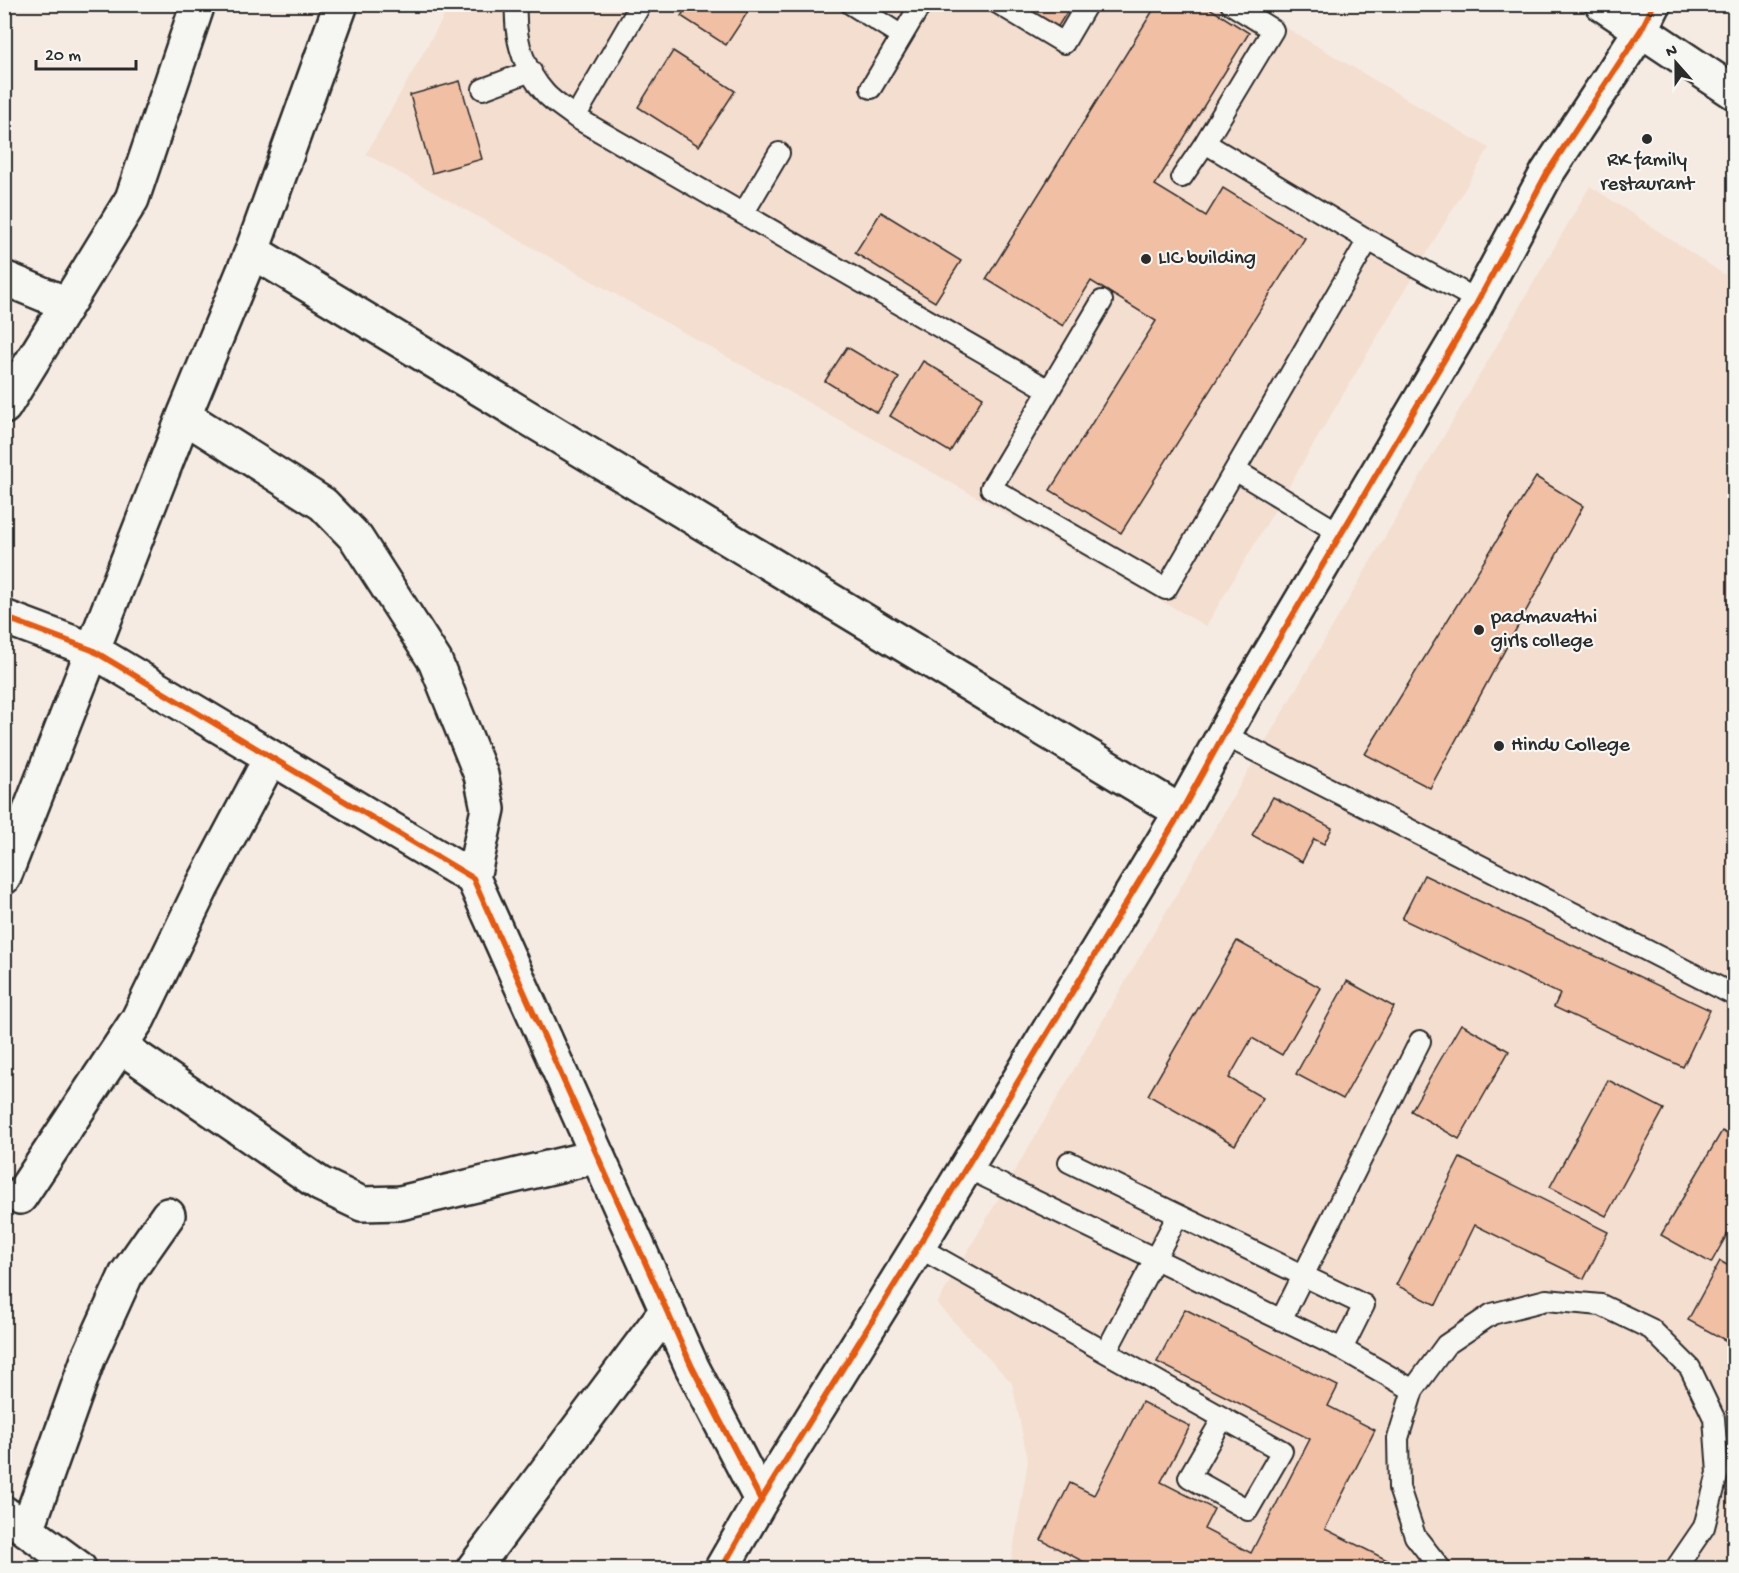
<svg xmlns="http://www.w3.org/2000/svg" width="1739" height="1573" font-family="'Gochi Hand',sans-serif">
  <rect width="100%" height="100%" fill="#f5ebe2"/>
  <filter id="ink" filterUnits="userSpaceOnUse"><feTurbulence type="fractalNoise" baseFrequency=".0167" numOctaves="2"/><feDisplacementMap in="SourceGraphic" scale="12" xChannelSelector="R" yChannelSelector="G"/><feConvolveMatrix kernelMatrix="1 2 1 2 8 2 1 2 1" color-interpolation-filters="sRGB"/></filter>
  <g filter="url(#ink)">
    <!-- built -->
    <path fill="#f4decf" d="M 451,4 L 1248,5 L 1489,148 L 1206,626 L 366,154 Z
      M 1590,186 L 1734,281 L 1734,1568 L 1005,1568 L 1012,1557 L 1028,1461 L 1012,1383 L 937,1304 Z"/>
    <!-- building -->
    <path fill="#f1bfa3" stroke="#2b2b2b" stroke-width="1.5" d="M 689,4 L 753,4 L 726,45 L 681,16 Z
      M 1013,4 L 1072,4 L 1055,31 Z
      M 1157,4 L 1203,4 L 1249,33 L 1155,185 L 1206,216 L 1223,188 L 1305,238 L 1121,533 L 1050,490 L 1156,321 L 1091,281 L 1063,326 L 986,279 Z
      M 673,51 L 735,91 L 699,146 L 638,107 Z
      M 460,81 L 482,159 L 432,173 L 410,95 Z
      M 881,212 L 961,261 L 935,302 L 855,253 Z
      M 847,347 L 899,378 L 877,413 L 825,381 Z
      M 923,361 L 983,397 L 950,452 L 890,416 Z
      M 1536,477 L 1583,506 L 1430,788 L 1365,754 Z
      M 1273,797 L 1332,828 L 1324,844 L 1314,839 L 1302,862 L 1252,835 Z
      M 1424,875 L 1710,1010 L 1683,1067 L 1554,1007 L 1560,994 L 1402,919 Z
      M 1237,941 L 1321,988 L 1282,1055 L 1252,1038 L 1229,1078 L 1263,1098 L 1235,1145 L 1148,1095 Z
      M 1347,981 L 1394,1007 L 1343,1099 L 1296,1074 Z
      M 1461,1024 L 1509,1051 L 1459,1139 L 1411,1111 Z
      M 1608,1080 L 1664,1109 L 1606,1216 L 1550,1187 Z
      M 1722,1131 L 1734,1138 L 1734,1222 L 1711,1263 L 1661,1235 Z
      M 1460,1158 L 1608,1232 L 1584,1279 L 1475,1225 L 1436,1305 L 1396,1285 Z
      M 1720,1261 L 1734,1269 L 1734,1345 L 1688,1320 Z
      M 1185,1309 L 1338,1386 L 1328,1406 L 1375,1430 L 1325,1529 L 1403,1568 L 1290,1568 L 1286,1566 L 1285,1568 L 1096,1568 L 1041,1540 L 1070,1483 L 1094,1495 L 1142,1402 L 1190,1426 L 1161,1482 L 1214,1509 L 1204,1529 L 1251,1553 L 1310,1439 L 1157,1362 Z"/>
    <g fill="none" stroke-linecap="round" stroke-linejoin="round">
      <defs>
        <path id="lane" d="M 516,4 C 514,37 523,68 545,93 C 553,102 565,109 575,117
          M 641,4 L 575,117 L 1049,390
          M 851,4 L 902,36
          M 999,4 L 1064,43 L 1087,4
          M 1231,4 L 1273,30 L 1205,143 L 1368,240 L 1479,301
          M 871,88 L 921,4
          M 483,89 L 531,71
          M 1182,177 L 1205,143
          M 743,214 L 779,153
          M 1102,301 L 991,488 L 1166,589 L 1368,240
          M 1235,470 L 1341,534
          M 1224,735 L 1734,995
          M 965,1167 L 1342,1349 L 1364,1305 L 1069,1162
          M 918,1247 L 1282,1451 L 1248,1510 L 1189,1477 L 1223,1418
          M 1281,1320 L 1420,1041
          M 1342,1349 L 1413,1390
          M 1106,1352 L 1178,1215
          M 1440,1568 L 1415,1536 L 1399,1488 L 1398,1438 L 1413,1390 L 1446,1345 L 1492,1314 L 1546,1300 L 1601,1305 L 1651,1329 L 1690,1368 L 1714,1418 L 1718,1473 L 1704,1527 L 1676,1568"/>
        <path id="street" d="M 1602,4 L 1734,92
          M 252,251 L 1181,812
          M 4,278 L 67,304
          M 4,407 L 132,199 L 198,4
          M 184,416 L 323,504 L 356,538 L 435,661 L 481,775 L 488,809 L 473,878
          M 4,617 L 92,650 L 473,878 L 692,1367 L 761,1500
          M 4,877 L 184,416 L 252,251 L 341,4
          M 120,1046 L 320,1184 L 362,1204 L 400,1203 L 598,1156
          M 20,1197 L 138,1019 L 202,887 L 271,757
          M 4,1513 L 79,1568
          M 27,1530 L 88,1359 L 126,1275 L 168,1215
          M 474,1568 L 667,1310"/>
        <path id="secondary" d="M 722,1568 L 761,1500 L 918,1247 L 1181,812 L 1245,696 L 1469,318 L 1547,173 L 1641,30 L 1654,4"/>
      </defs>
      <!-- lane casing -->
      <use href="#lane" stroke="#2b2b2b" stroke-width="24"/>
      <!-- street casing -->
      <use href="#street" stroke="#2b2b2b" stroke-width="38"/>
      <!-- secondary casing -->
      <use href="#secondary" stroke="#2b2b2b" stroke-width="38"/>
      <!-- lane -->
      <use href="#lane" stroke="#f6f6f2" stroke-width="20"/>
      <!-- street -->
      <use href="#street" stroke="#f6f6f2" stroke-width="33"/>
      <!-- secondary -->
      <use href="#secondary" stroke="#f6f6f2" stroke-width="33"/>
      <defs>
        <path id="cycleway" d="M 4,617 L 92,650 L 473,878 L 692,1367 L 761,1500
          M 722,1568 L 761,1500 L 918,1247 L 1181,812 L 1245,696 L 1469,318 L 1547,173 L 1641,30 L 1654,4"/>
      </defs>
      <!-- cycleway casing -->
      <use href="#cycleway" stroke="#f6f6f2" stroke-width="10"/>
      <!-- cycleway -->
      <use href="#cycleway" stroke="#e8590c" stroke-width="6"/>
    </g>
  </g>
  <!-- markers -->
  <g fill="#2b2b2b" stroke="#f6f6f2" stroke-width="2">
    <circle cx="1647" cy="139" r="6"/>
    <circle cx="1146" cy="259" r="6"/>
    <circle cx="1479" cy="630" r="6"/>
    <circle cx="1499" cy="746" r="6"/>
  </g>
  <g text-anchor="middle" dominant-baseline="central" stroke-width="4.5" stroke-linejoin="round" paint-order="stroke">
    <!-- poi labels -->
    <g font-size="21" fill="#2b2b2b" stroke="#f6f6f2" text-anchor="start">
      <text x="1647" y="161" text-anchor="middle">RK family<tspan x="1647" dy="24">restaurant</tspan></text>
      <text x="1158" y="259">LIC building</text>
      <text x="1491" y="618">padmavathi<tspan x="1491" dy="24">girls college</tspan></text>
      <text x="1511" y="746">Hindu College</text>
    </g>
  </g>
  <!-- margin -->
  <rect width="1739" height="1573" fill="none" stroke="#f6f6f2" stroke-width="24"/>
  <rect x="12" y="12" width="1715" height="1549" fill="none" stroke="#2b2b2b" stroke-width="2" filter="url(#ink)"/>
  <!-- north arrow -->
  <g transform="translate(1676 63) rotate(339)" stroke="#f6f6f2" stroke-width="4.5" paint-order="stroke">
  <path d="M0-4.5L10 22L0 15L-10 22Z" fill="#2b2b2b"/>
  <text y="-9" font-size="16" font-weight="bold" text-anchor="middle" fill="#2b2b2b">N</text>
  </g>
  <!-- scale -->
  <path d="M36 60v9h100v-9" fill="none" stroke="#2b2b2b" stroke-width="3"/>
  <text x="45" y="60" font-size="18" fill="#2b2b2b" stroke="#f6f6f2" stroke-width="4.5" paint-order="stroke">20 m</text>
</svg>
